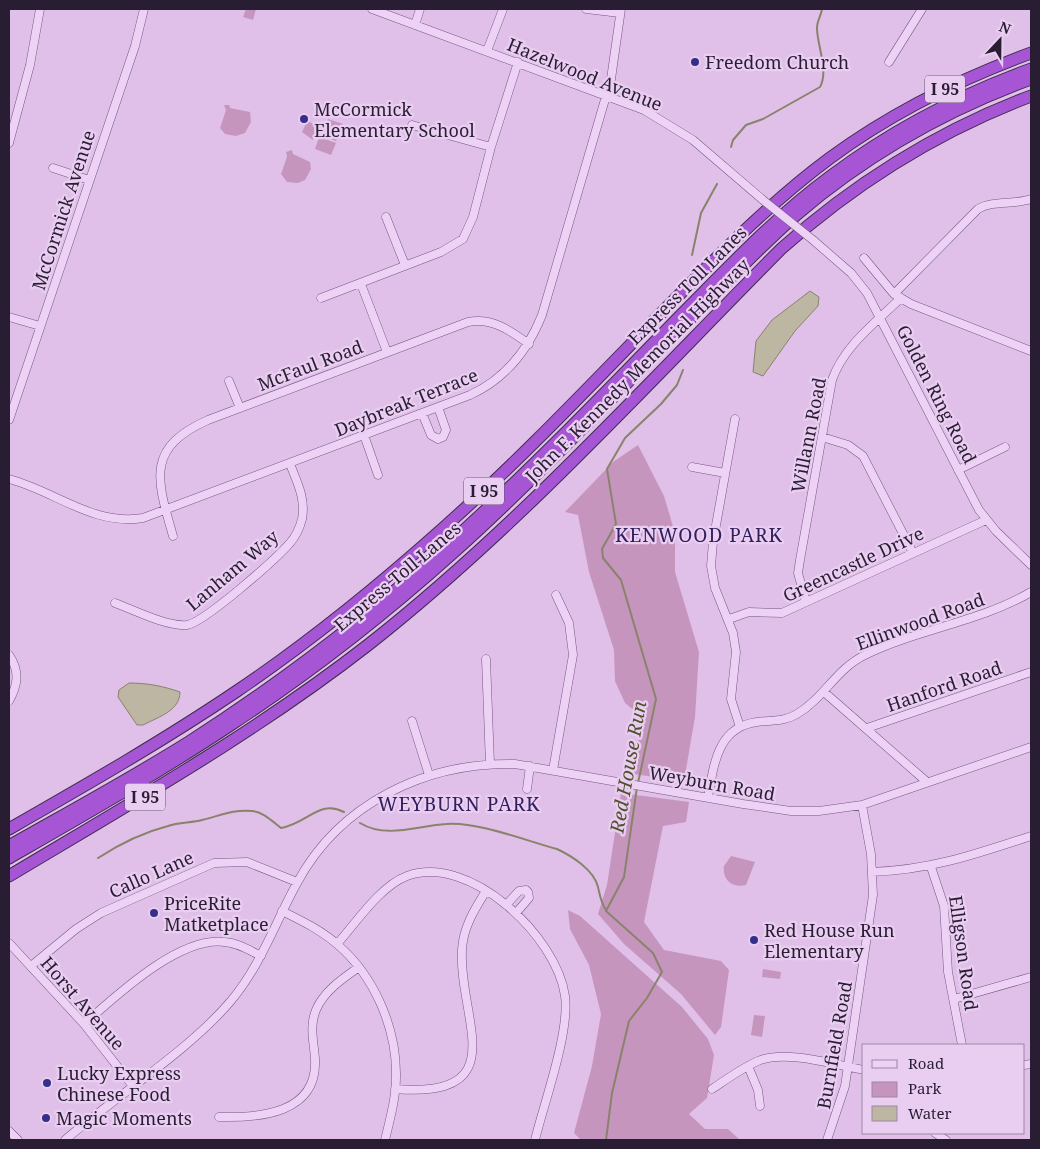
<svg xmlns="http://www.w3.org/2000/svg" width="1040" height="1149" font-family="'Noto Serif',serif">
  <rect width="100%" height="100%" fill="#e0c0e9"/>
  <!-- green -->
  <path fill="#c695bd" d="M 246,9 L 256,9 L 253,20 L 243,17 Z
    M 224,105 L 229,105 L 230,108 L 250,112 L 251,122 L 245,133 L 236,136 L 225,134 L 220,128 L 226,110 Z
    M 328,119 L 343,124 L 336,141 L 322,135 Z
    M 307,121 L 319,126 L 313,140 L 302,132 Z
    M 319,137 L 336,143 L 331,155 L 315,149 Z
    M 292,150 L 293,154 L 310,162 L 311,169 L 305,180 L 298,183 L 287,182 L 281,174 L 287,157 L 286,152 Z
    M 638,445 L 664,496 L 675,533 L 675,572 L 699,652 L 695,717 L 684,781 L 633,774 L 640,730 L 636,712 L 625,703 L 615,681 L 614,650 L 589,572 L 578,515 L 565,512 L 613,462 Z
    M 621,793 L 689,802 L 686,822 L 663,826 L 644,922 L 664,950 L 721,961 L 729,970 L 721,1027 L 715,1035 L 681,994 L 624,944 L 598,914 L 607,885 Z
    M 731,856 L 755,862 L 746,885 C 732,888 722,880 724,866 Z
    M 568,910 L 580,916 L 682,1007 L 708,1039 L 714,1055 L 707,1098 L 689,1114 L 705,1129 L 728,1129 L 740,1140 L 581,1140 L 574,1133 L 592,1066 L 601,1014 L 589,965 L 570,929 Z
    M 763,969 L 781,972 L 780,979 L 762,977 Z
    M 754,1015 L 765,1016 L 762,1037 L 751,1035 Z"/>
  <!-- water -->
  <path fill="#bcb6a2" stroke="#89836b" d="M 810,291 L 819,297 L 818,306 L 795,331 L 763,376 L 753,372 L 756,341 L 772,320 Z
    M 129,683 C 147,683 163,686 180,692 C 180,711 158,717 143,725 L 137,725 L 118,697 L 119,690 Z"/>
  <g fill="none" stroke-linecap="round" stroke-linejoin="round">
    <!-- stream -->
    <path stroke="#89836b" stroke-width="2" d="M 731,147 L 733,140 L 746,125 L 763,119 L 820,87 C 829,71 817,45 817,28 C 817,21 821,16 822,9
      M 692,255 L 701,213 L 717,184
      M 638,783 L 656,699 L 621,580 L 603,558 L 602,549 L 616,524 L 607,469 L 625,438 L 661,404 L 677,385 L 683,370
      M 360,823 C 386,839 417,826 446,824 C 476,821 527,841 557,849 C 572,856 594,870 598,887 C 600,896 601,903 606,910
      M 98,858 C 121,843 141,833 168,826 C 179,822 191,823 202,820 C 219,816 234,809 252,811 C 263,812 272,821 281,828 C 307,824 319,799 344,812
      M 606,1140 L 612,1093 L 629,1021 L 647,998 L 662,972 L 653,953 L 606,911 L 624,877 L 637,787"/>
    <defs>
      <path id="minor" d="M 372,9 L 644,110 L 693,140 L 763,200
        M 586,9 L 620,13
        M 415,25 L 420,9
        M 487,51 L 503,9
        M 889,62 L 922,9
        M 412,125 L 491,147
        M 9,143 L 30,65 L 40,9
        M 53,168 L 89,180
        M 386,217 L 405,265
        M 813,240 L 851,273 L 867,293 L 979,510 L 996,531 L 1031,565
        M 864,258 L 894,294 L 911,304 L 1031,351
        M 361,284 L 387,352
        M 894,294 L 978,209 C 993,200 1014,205 1031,199
        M 321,298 L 441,252 L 463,239 L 473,217 L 491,147 L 518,62
        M 9,317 L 40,326
        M 229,381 L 240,408
        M 422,413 L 431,435 L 438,439 L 443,437 L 446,430 L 438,407
        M 735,419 L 713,542 L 711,566 L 715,588 L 733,633 L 736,652 L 731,699 L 740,727
        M 9,420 L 135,46 L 144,9
        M 364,435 L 378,475
        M 822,437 L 848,445 L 863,456 L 913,553
        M 692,467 L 725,473
        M 958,470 L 1005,447
        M 9,479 C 55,491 93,526 143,518 L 470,395 C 505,379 528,350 542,315 L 611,79 L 621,9
        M 173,536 C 157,480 145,448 208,420 L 468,322 C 492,317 511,331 529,344
        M 806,602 L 798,573 L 800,560 L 832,380 C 844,346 875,323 901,298
        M 115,603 C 134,610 167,627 187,625 C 205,622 276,559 290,543 C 296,536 300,527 302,519 C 306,499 297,482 290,464
        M 729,619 L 749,612 L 782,613 L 986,520
        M 9,655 C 20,671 18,685 9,701
        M 486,659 L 490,764
        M 824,692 L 927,782
        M 412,721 L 429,775
        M 867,728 L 1031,672
        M 553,770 L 573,655 L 569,623 L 556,595
        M 527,789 L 530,766
        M 708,797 C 714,765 717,727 757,722 C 772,720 784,722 797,714 C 824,698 836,669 865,655 C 918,629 980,622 1031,592
        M 931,867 L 944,906 L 948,972 L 962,1045
        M 872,872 C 931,870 976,854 1031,836
        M 506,905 L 519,891 L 526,890 L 528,892 L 529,898 L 516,913
        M 282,911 C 302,921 321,930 338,945 C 374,976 397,1028 396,1077 C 396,1098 390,1119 385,1140
        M 9,943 L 84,1024 L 132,1085
        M 337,944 C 356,923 380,886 407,876 C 470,853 557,937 565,996 C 570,1032 544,1103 535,1140
        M 31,966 L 76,929 L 101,913 L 214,863 L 247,862 L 297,882
        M 954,999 L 1031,977
        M 84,1024 C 116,996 179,936 225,942 C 238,943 249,950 261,956
        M 1024,1065 L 1031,1064
        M 748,1066 L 758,1090 L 760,1106
        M 395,1089 C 516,1099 458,1018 462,950 C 463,928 474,910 486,891
        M 712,1089 C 727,1079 742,1068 758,1061 C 784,1049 836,1065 864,1070
        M 219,1117 C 259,1118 318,1114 315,1059 C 314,1042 309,1027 316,1010 C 324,991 342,979 359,967
        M 9,1131 L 18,1140
        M 935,1133 L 946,1140
        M 65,1140 C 117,1095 186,1053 230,1002 C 260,967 275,923 297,883 C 340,803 426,762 515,764 L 743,804 L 791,811 L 819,811 L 862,805 L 1031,747
        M 827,1140 L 845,1086 L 873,895 L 871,854 L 862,805"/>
      <path id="highway" d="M 9,829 C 86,785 163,741 237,691 C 308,643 376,588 441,530 C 525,456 602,373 681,293 C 729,245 776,198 830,158 C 891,113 960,79 1031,53
        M 9,846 C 69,812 130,779 189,742 C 282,682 370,615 452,541 C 531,470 605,393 679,317 C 728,268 775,217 831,176 C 892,130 960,95 1031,69
        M 9,858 C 84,815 160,772 232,724 C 310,673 384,615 453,553 C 532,482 605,405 680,329 C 718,291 755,251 796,215 C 865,156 946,110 1031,79
        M 9,876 C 131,803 255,733 368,645 C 518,527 647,384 781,249 C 855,183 938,131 1031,96"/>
    </defs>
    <!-- minor casing -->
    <use href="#minor" stroke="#715981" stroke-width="9"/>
    <!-- highway casing -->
    <use href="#highway" stroke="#3f2d4f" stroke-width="13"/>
    <!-- minor -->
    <use href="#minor" stroke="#edd2f5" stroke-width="8"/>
    <!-- highway -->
    <use href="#highway" stroke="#a656d4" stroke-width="11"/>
    <defs>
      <path id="minor-bridge" d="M 763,200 L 813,240"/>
    </defs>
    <!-- minor-bridge casing -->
    <use href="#minor-bridge" stroke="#715981" stroke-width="9" stroke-linecap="butt"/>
    <!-- minor-bridge -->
    <use href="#minor-bridge" stroke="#edd2f5" stroke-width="8"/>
  </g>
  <!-- markers -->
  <g fill="#352e8b" stroke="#eacef2" stroke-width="2">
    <circle cx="695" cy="62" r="5"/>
    <circle cx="304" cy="119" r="5"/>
    <circle cx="154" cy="913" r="5"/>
    <circle cx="754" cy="940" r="5"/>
    <circle cx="47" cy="1083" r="5"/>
    <circle cx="46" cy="1118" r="5"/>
  </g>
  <g text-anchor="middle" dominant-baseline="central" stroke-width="4.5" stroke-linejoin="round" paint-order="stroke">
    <!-- shield labels -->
    <g fill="#eacef2" stroke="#62526c" stroke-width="1">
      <rect x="925" y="75.5" width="40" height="27" rx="4"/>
      <rect x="464" y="477.5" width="40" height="27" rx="4"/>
      <rect x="125" y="783.5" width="40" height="27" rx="4"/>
    </g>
    <g font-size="16" font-weight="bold" fill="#281d32">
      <text x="945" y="89">I 95</text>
      <text x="484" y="491">I 95</text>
      <text x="145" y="797">I 95</text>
    </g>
    <!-- poi labels -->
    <g font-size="18" fill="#281d32" stroke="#eacef2" text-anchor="start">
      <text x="705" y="62">Freedom Church</text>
      <text x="314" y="109">McCormick<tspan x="314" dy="21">Elementary School</tspan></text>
      <text x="164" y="903">PriceRite<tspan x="164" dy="21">Matketplace</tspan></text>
      <text x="764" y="930">Red House Run<tspan x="764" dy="21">Elementary</tspan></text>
      <text x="57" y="1073">Lucky Express<tspan x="57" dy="21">Chinese Food</tspan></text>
      <text x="56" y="1118">Magic Moments</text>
    </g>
    <!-- street labels -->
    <g font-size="18" fill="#281d32" stroke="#eacef2">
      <text transform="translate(585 74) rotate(22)">Hazelwood Avenue</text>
      <text transform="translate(63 210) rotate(-72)">McCormick Avenue</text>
      <text transform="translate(687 285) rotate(-45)">Express Toll Lanes</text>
      <text transform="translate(310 365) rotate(-21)">McFaul Road</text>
      <text transform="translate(637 370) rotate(-45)">John F. Kennedy Memorial Highway</text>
      <text transform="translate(937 394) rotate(63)">Golden Ring Road</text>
      <text transform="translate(406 402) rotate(-22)">Daybreak Terrace</text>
      <text transform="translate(808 435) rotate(-79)">Willann Road</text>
      <text transform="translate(853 564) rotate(-25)">Greencastle Drive</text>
      <text transform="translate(232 570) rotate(-40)">Lanham Way</text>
      <text transform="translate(397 576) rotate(-40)">Express Toll Lanes</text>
      <text transform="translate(920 621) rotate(-20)">Ellinwood Road</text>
      <text transform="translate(944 686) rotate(-19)">Hanford Road</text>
      <text transform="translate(712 783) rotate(10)">Weyburn Road</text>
      <text transform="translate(151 874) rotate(-24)">Callo Lane</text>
      <text transform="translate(964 953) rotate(82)">Elligson Road</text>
      <text transform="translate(83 1003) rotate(49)">Horst Avenue</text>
      <text transform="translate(834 1045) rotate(-80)">Burnfield Road</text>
    </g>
    <!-- neighbourhood labels -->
    <g font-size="19" letter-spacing="1" fill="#301f5b" stroke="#eacef2">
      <text x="699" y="535">KENWOOD PARK</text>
      <text x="459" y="804">WEYBURN PARK</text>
    </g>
    <!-- water labels -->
    <g font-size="19" font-style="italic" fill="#50502d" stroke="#eacef2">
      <text transform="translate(628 767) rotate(-80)">Red House Run</text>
    </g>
  </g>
  <!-- border -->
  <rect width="1040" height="1149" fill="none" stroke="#281d32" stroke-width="20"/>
  <!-- legend -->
  <rect x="862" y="1044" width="162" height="90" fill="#eacef2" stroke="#9c87a5"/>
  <rect x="872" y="1060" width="25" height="8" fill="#edd2f5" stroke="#9c87a5"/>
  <text x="908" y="1069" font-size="15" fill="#281d32">Road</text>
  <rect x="872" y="1082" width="25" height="15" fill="#c695bd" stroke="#9c87a5"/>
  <text x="908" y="1094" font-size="15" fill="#281d32">Park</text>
  <rect x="872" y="1106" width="25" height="15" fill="#bcb6a2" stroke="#9c87a5"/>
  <text x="908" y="1119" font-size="15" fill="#281d32">Water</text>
  <!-- north arrow -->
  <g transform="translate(1000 40) rotate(22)" stroke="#eacef2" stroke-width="4" paint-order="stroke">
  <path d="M0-4L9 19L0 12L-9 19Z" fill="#281d32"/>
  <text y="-8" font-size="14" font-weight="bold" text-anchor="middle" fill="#281d32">N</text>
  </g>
</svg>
